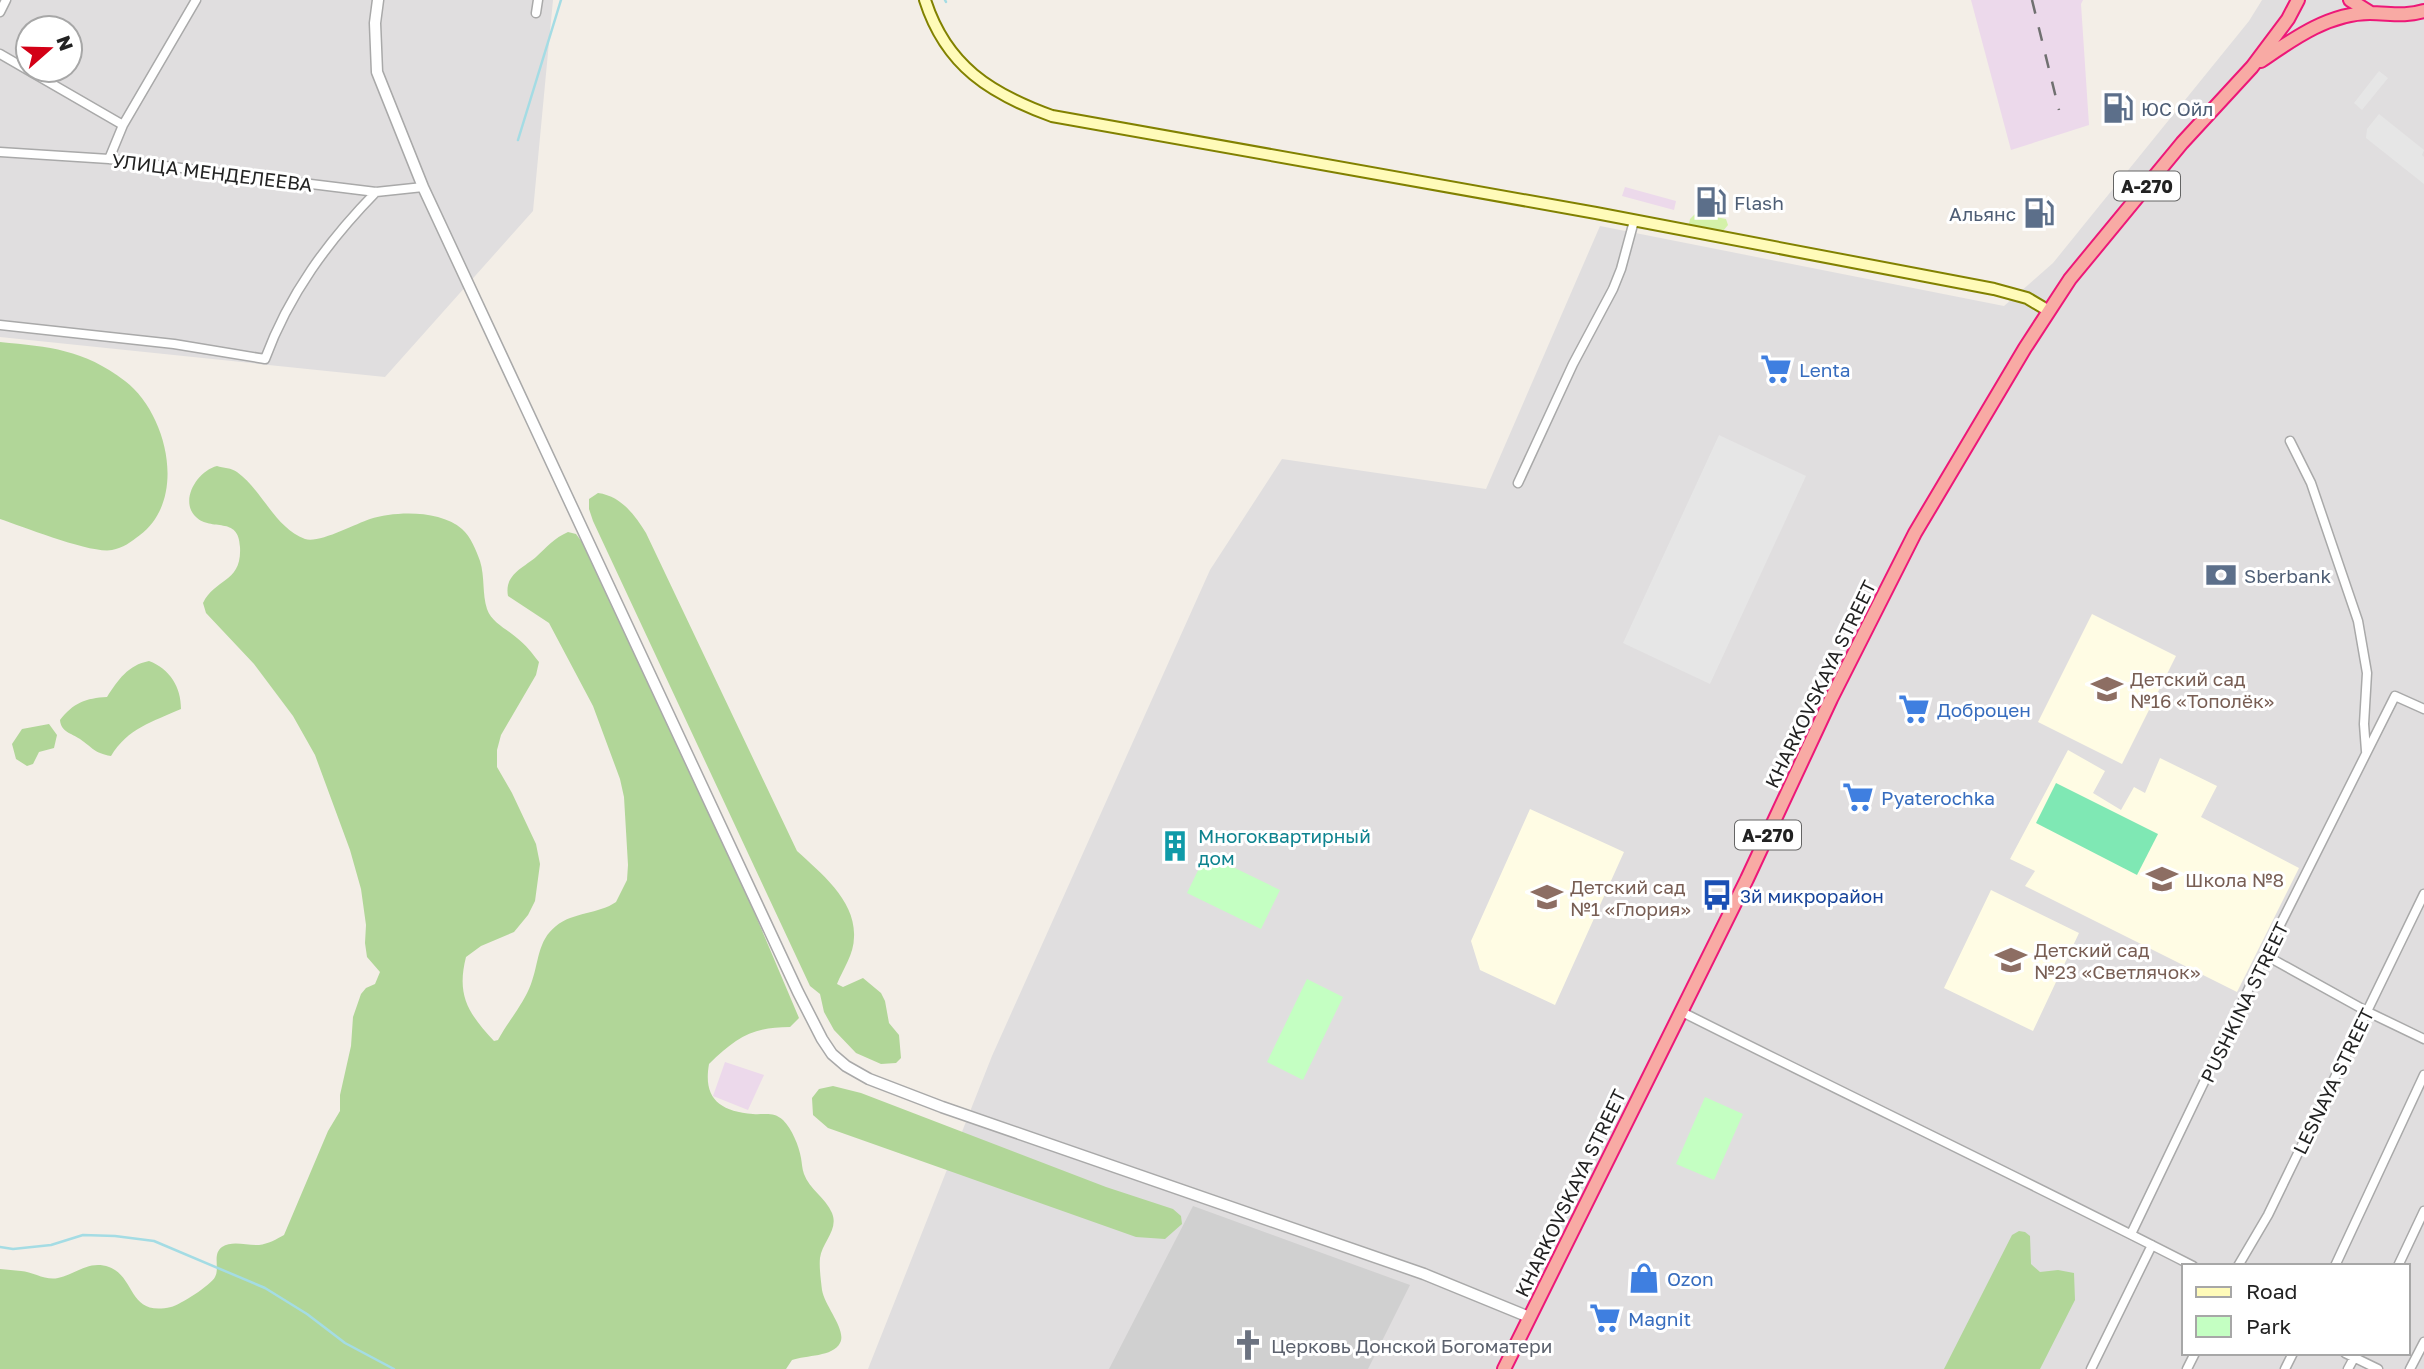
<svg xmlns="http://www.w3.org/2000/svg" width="2424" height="1369" font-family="'Golos Text',sans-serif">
  <rect width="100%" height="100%" fill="#f3eee7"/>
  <!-- residential -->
  <path fill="#e0dedf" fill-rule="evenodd" d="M 0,0 L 553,0 L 533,211 L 385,377 L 0,337 ZM 28,28 L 70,28 L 70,70 L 28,70 Z
    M 2262,0 L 2424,0 L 2424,1369 L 868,1369 L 992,1056 L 1210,570 L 1282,459 L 1486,489 L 1600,226 L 2004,306 L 2053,263 L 2249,21 ZM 2184,1266 L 2408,1266 L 2408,1353 L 2184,1353 Z"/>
  <!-- industrial -->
  <path fill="#ecd9eb" d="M 1971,0 L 2083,0 L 2081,4 L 2089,125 L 2011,150 Z
    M 1625,187 L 1676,201 L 1674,210 L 1622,196 Z
    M 725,1062 L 764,1075 L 748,1110 L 713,1096 Z"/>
  <!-- education -->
  <path fill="#fffce4" d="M 2092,614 L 2176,656 L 2122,764 L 2038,722 Z
    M 2068,750 L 2105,771 L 2093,793 L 2121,810 L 2134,787 L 2145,793 L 2160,758 L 2217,786 L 2201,817 L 2299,868 L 2237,992 L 2025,886 L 2035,871 L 2010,859 Z
    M 1530,809 L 1624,852 L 1555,1005 L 1480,970 L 1471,941 Z
    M 1991,890 L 2079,933 L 2033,1031 L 1944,988 Z"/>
  <!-- religious -->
  <path fill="#d0d0d0" d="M 1193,1206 L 1410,1285 L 1368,1369 L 1109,1369 Z"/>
  <!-- grass -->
  <path fill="#d4f1a9" d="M 1696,213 L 1726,219 L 1728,225 L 1723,231 L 1689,224 L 1690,219 Z"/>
  <!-- forest -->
  <path fill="#b1d698" d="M 0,342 C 50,347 83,349 125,381 C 167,413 188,499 140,535 C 131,542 123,548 112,550 C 91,554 24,527 0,519 Z
    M 217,466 C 223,468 232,468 237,472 C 263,491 274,527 305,539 C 318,544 355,524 370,519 C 396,511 440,510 462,529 C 471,537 476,550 480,561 C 485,577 482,594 487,609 C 492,623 507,629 517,638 C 526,645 532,653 539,662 L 536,675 L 501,735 L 497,750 L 497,767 L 512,793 L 536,844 L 540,864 L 535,901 L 528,915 L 514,932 L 481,946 L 466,957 C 456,996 469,1014 494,1041 L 498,1040 C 509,1020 523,1005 531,984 C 539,963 537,941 556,926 C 573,912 599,914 616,902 L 627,880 L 628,865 L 624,797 L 620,779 L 593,706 L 549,623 L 508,596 C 504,575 523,568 536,557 C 547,547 554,538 568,532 L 576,534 L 582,542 L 741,881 L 799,1018 L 790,1027 C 752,1027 736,1038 709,1064 C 703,1098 719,1111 753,1114 C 764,1115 773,1111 783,1120 C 792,1129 799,1146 801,1158 C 802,1163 802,1169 804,1174 C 809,1189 826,1198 832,1213 C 839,1230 822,1242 820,1258 C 819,1267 821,1281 822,1290 C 825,1307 847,1330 840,1343 C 833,1357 806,1355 792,1360 L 786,1369 L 0,1369 L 0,1269 C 7,1270 14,1270 21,1271 C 33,1272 46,1281 58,1278 C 76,1274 89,1260 109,1267 C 136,1277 128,1317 171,1307 C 180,1305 211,1285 215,1277 C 220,1268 212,1254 222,1247 C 233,1240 247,1246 259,1245 C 268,1244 277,1239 284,1235 L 328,1131 L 340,1111 L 340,1095 L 351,1046 L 353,1017 L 361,994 L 366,988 L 375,984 L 380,972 L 367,957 L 365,943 L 366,925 L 361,889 L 350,850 L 315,755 L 293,716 L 254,664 L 206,613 L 203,603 C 215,578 242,583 240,547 C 239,515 211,532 196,517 C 179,501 197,471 217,466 Z
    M 598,493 C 621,496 635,515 646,533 L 797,851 C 821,873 856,901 854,937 C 854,954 843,969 837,984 L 843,987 L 863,978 L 881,993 L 885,1001 L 889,1023 L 899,1035 L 901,1058 L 896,1063 L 881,1064 L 856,1053 L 834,1030 L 824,1012 L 820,994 L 810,986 L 593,521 L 589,509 L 589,499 Z
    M 149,661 C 170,669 181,687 181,709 C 152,722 128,728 111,756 C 94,753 93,748 80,739 C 71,733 61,732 60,720 C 73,703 86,698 107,697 C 118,680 128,665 149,661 Z
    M 49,724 L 57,735 L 54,748 L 39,752 L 33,764 L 27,766 L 16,759 L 12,744 L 22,729 Z
    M 833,1086 L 861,1093 L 1106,1187 L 1173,1209 L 1181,1216 L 1182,1224 L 1165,1239 L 1136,1237 L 828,1128 L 813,1115 L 812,1098 L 819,1089 Z
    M 2019,1231 L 2025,1232 L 2030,1236 L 2031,1264 L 2040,1272 L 2058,1270 L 2074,1273 L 2075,1300 L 2040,1369 L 1944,1369 L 2012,1235 Z"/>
  <!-- park -->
  <path fill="#c4ffc2" d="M 1206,854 L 1280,890 L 1261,929 L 1187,893 Z
    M 1307,979 L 1343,997 L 1303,1080 L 1267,1062 Z
    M 1705,1097 L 1743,1114 L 1714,1180 L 1676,1164 Z"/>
  <!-- pitch -->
  <path fill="#7fe8b4" d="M 2056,783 L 2158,834 L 2137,875 L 2036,823 Z"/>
  <!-- parking -->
  <path fill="#e6e6e6" d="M 2379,71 L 2388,78 L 2362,110 L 2354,103 Z
    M 2379,114 L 2424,150 L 2422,155 L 2424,157 L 2424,184 L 2366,138 L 2367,129 Z
    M 1719,435 L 1806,476 L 1710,684 L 1623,643 Z"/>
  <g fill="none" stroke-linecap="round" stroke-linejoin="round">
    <!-- stream -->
    <path stroke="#a4dce4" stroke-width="2.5" d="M 945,0 L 946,2
      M 518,140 L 561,0
      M 0,1247 L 13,1249 L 51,1245 L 83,1235 L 115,1236 L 154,1241 L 265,1288 L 307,1314 L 345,1343 L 394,1369"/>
    <defs>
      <path id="minor" d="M 0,12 L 6,0
        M 536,13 L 538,0
        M 0,54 L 123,125
        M 0,152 L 109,159 L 376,192 L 423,187
        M 109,159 L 123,125 L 196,0
        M 0,325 L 174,344 L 265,359 C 289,294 328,241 376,192
        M 2290,441 L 2311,483 L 2358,621 L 2367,673 L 2364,724 L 2366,751
        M 1518,483 L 1573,364 L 1613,289 L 1621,269 L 1634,221
        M 2265,955 L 2368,1012 L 2424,1039
        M 1680,1011 C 1851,1097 2023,1179 2193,1266
        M 2131,1234 L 2265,955 L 2395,696 L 2424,709
        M 2238,1266 L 2268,1215 L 2424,894
        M 2335,1266 L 2424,1075
        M 2398,1266 L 2424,1211
        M 2345,1353 L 2378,1369
        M 2091,1369 L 2152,1245
        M 2187,1369 L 2195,1353
        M 2285,1369 L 2293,1353
        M 2348,1369 L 2355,1356
        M 2410,1369 L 2424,1342"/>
      <path id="tertiary" d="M 378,0 L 375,23 L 377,72 L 423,187 L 798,992 L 822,1039 L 832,1054 L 846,1066 L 869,1079 L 942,1107 L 1424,1274 L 1529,1317"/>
      <path id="secondary" d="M 925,0 C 946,66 991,94 1052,116 L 1596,213 L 1994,289 L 2027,298 L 2049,311"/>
      <path id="trunk" d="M 2350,0 L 2371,13
        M 2261,61 C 2293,39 2329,13 2370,13 C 2389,13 2405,17 2424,11
        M 1504,1369 L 1747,879 L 1831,699 L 1915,533 L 2025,348 L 2070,279 L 2182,143 L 2252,67 L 2288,19 L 2298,0"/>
    </defs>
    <!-- minor casing -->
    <use href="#minor" stroke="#a9a9a9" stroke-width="11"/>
    <!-- tertiary casing -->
    <use href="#tertiary" stroke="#a9a9a9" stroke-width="13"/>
    <!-- secondary casing -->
    <use href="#secondary" stroke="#818100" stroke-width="14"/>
    <!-- trunk casing -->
    <use href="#trunk" stroke="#ed1878" stroke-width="16"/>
    <!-- minor -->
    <use href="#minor" stroke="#fff" stroke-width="8"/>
    <!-- tertiary -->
    <use href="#tertiary" stroke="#fff" stroke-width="10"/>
    <!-- secondary -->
    <use href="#secondary" stroke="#fffbb9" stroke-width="10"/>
    <!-- trunk -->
    <use href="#trunk" stroke="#f8aaa4" stroke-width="12"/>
    <!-- rail -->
    <path stroke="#707070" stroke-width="2.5" stroke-dasharray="14 14" stroke-linecap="butt" d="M 2032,0 L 2059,110"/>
  </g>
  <!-- icons -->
  <defs>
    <symbol id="fuel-bare" viewBox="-9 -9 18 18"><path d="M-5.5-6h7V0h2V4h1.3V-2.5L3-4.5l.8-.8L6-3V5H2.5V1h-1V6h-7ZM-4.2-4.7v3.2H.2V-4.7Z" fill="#5c6f8a" stroke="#fff" stroke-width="2.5" paint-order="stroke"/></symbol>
    <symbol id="supermarket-bare" viewBox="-9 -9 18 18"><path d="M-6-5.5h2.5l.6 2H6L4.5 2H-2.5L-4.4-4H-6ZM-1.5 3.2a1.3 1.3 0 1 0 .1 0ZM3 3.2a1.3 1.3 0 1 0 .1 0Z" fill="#3f7fe0" stroke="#fff" stroke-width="2.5" paint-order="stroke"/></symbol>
    <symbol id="bank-bare" viewBox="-9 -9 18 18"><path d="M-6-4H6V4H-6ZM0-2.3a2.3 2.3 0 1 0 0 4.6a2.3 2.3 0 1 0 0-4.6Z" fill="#5c6f8a" stroke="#fff" stroke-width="2.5" paint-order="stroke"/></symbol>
    <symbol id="school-bare" viewBox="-9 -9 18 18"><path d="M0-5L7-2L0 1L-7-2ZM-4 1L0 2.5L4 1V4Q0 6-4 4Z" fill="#8d6e63" stroke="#fff" stroke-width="2.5" paint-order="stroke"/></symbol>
    <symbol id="building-bare" viewBox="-9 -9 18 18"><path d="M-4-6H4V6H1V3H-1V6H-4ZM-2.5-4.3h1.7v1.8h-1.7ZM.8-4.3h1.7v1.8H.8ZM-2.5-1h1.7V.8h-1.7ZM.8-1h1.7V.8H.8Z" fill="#0f9aa8" stroke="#fff" stroke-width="2.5" paint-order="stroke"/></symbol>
    <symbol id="bus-bare" viewBox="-9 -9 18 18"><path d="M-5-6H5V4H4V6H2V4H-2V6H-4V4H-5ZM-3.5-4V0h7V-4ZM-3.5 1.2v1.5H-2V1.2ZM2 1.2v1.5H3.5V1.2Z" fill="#1a4fb4" stroke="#fff" stroke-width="2.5" paint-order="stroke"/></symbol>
    <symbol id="shop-bare" viewBox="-9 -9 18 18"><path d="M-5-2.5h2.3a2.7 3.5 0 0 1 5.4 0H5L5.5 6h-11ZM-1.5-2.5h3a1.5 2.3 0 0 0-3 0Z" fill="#3f7fe0" stroke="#fff" stroke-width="2.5" paint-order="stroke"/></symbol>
    <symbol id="church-bare" viewBox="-9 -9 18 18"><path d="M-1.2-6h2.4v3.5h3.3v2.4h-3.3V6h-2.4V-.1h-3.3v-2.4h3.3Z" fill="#6b7280" stroke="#fff" stroke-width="2.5" paint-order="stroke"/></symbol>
  </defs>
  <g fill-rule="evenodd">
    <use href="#fuel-bare" x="2096" y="86" width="44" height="44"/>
    <use href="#fuel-bare" x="1689" y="180" width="44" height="44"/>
    <use href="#fuel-bare" x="2017" y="191" width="44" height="44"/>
    <use href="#supermarket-bare" x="1754" y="347" width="44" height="44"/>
    <use href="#bank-bare" x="2199" y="553" width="44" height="44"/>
    <use href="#school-bare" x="2085" y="667" width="44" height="44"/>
    <use href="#supermarket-bare" x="1892" y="687" width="44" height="44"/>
    <use href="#supermarket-bare" x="1836" y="775" width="44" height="44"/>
    <use href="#building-bare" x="1153" y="824" width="44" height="44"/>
    <use href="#school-bare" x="2140" y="857" width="44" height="44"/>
    <use href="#bus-bare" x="1695" y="873" width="44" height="44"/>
    <use href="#school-bare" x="1525" y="875" width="44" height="44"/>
    <use href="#school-bare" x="1989" y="938" width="44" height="44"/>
    <use href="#shop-bare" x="1622" y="1256" width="44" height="44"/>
    <use href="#supermarket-bare" x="1583" y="1296" width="44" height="44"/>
    <use href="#church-bare" x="1226" y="1323" width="44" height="44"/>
  </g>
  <g text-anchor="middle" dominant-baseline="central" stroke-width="6" stroke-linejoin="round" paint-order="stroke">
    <!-- shield labels -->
    <g fill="#fff" stroke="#646464" stroke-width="2">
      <rect x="2114" y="171.5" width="66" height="29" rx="5"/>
      <rect x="1735" y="820.5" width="66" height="29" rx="5"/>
    </g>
    <g font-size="18" font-weight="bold" fill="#222">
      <text x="2147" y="186">А-270</text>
      <text x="1768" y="835">А-270</text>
    </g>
    <!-- service labels -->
    <g font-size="19" fill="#4e5e75" stroke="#fff" text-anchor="start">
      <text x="2141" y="108">ЮC Ойл</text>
      <text x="1734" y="202">Flash</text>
      <text x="2016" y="213" text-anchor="end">Альянс</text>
      <text x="2244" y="575">Sberbank</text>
    </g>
    <!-- street labels -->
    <g font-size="19" fill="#222" stroke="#fff">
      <text transform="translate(212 172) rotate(7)">УЛИЦА МЕНДЕЛЕЕВА</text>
      <text transform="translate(1820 684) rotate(-64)">KHARKOVSKAYA STREET</text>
      <text transform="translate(2244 1002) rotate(-64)">PUSHKINA STREET</text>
      <text transform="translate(2333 1081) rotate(-64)">LESNAYA STREET</text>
      <text transform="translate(1570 1193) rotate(-64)">KHARKOVSKAYA STREET</text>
    </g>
    <!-- shop labels -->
    <g font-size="19" fill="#366cbe" stroke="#fff" text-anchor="start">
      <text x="1799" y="369">Lenta</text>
      <text x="1937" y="709">Доброцен</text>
      <text x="1881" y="797">Pyaterochka</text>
      <text x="1667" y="1278">Ozon</text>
      <text x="1628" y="1318">Magnit</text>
    </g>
    <!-- education labels -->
    <g font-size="19" fill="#785e54" stroke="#fff" text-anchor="start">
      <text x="2130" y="678">Детский сад<tspan x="2130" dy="22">№16 «Тополёк»</tspan></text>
      <text x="2185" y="879">Школа №8</text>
      <text x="1570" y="886">Детский сад<tspan x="1570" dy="22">№1 «Глория»</tspan></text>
      <text x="2034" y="949">Детский сад<tspan x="2034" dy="22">№23 «Светлячок»</tspan></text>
    </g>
    <!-- culture labels -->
    <g font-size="19" fill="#0d838f" stroke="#fff" text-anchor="start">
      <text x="1198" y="835">Многоквартирный<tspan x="1198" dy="22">дом</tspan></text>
    </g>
    <!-- transit labels -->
    <g font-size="19" fill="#164399" stroke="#fff" text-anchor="start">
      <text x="1740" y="895">3й микрорайон</text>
    </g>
    <!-- worship labels -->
    <g font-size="19" fill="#5b616d" stroke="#fff" text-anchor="start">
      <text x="1271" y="1345">Церковь Донской Богоматери</text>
    </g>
  </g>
  <!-- legend -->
  <rect x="2182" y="1264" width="228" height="91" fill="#ffffff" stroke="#a7a7a7" stroke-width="2"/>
  <rect x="2196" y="1287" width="35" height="10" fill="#fffbb9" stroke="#a7a7a7" stroke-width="2"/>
  <text x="2246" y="1299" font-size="21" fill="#222222">Road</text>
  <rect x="2196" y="1316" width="35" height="21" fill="#c4ffc2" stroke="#a7a7a7" stroke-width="2"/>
  <text x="2246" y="1334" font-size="21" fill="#222222">Park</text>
  <!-- north arrow -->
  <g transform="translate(49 49) rotate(70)"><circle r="33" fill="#ffffff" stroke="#a7a7a7" stroke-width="2"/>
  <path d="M0-5L12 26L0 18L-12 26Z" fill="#d30016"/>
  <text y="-10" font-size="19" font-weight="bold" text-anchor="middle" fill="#222222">N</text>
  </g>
</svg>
